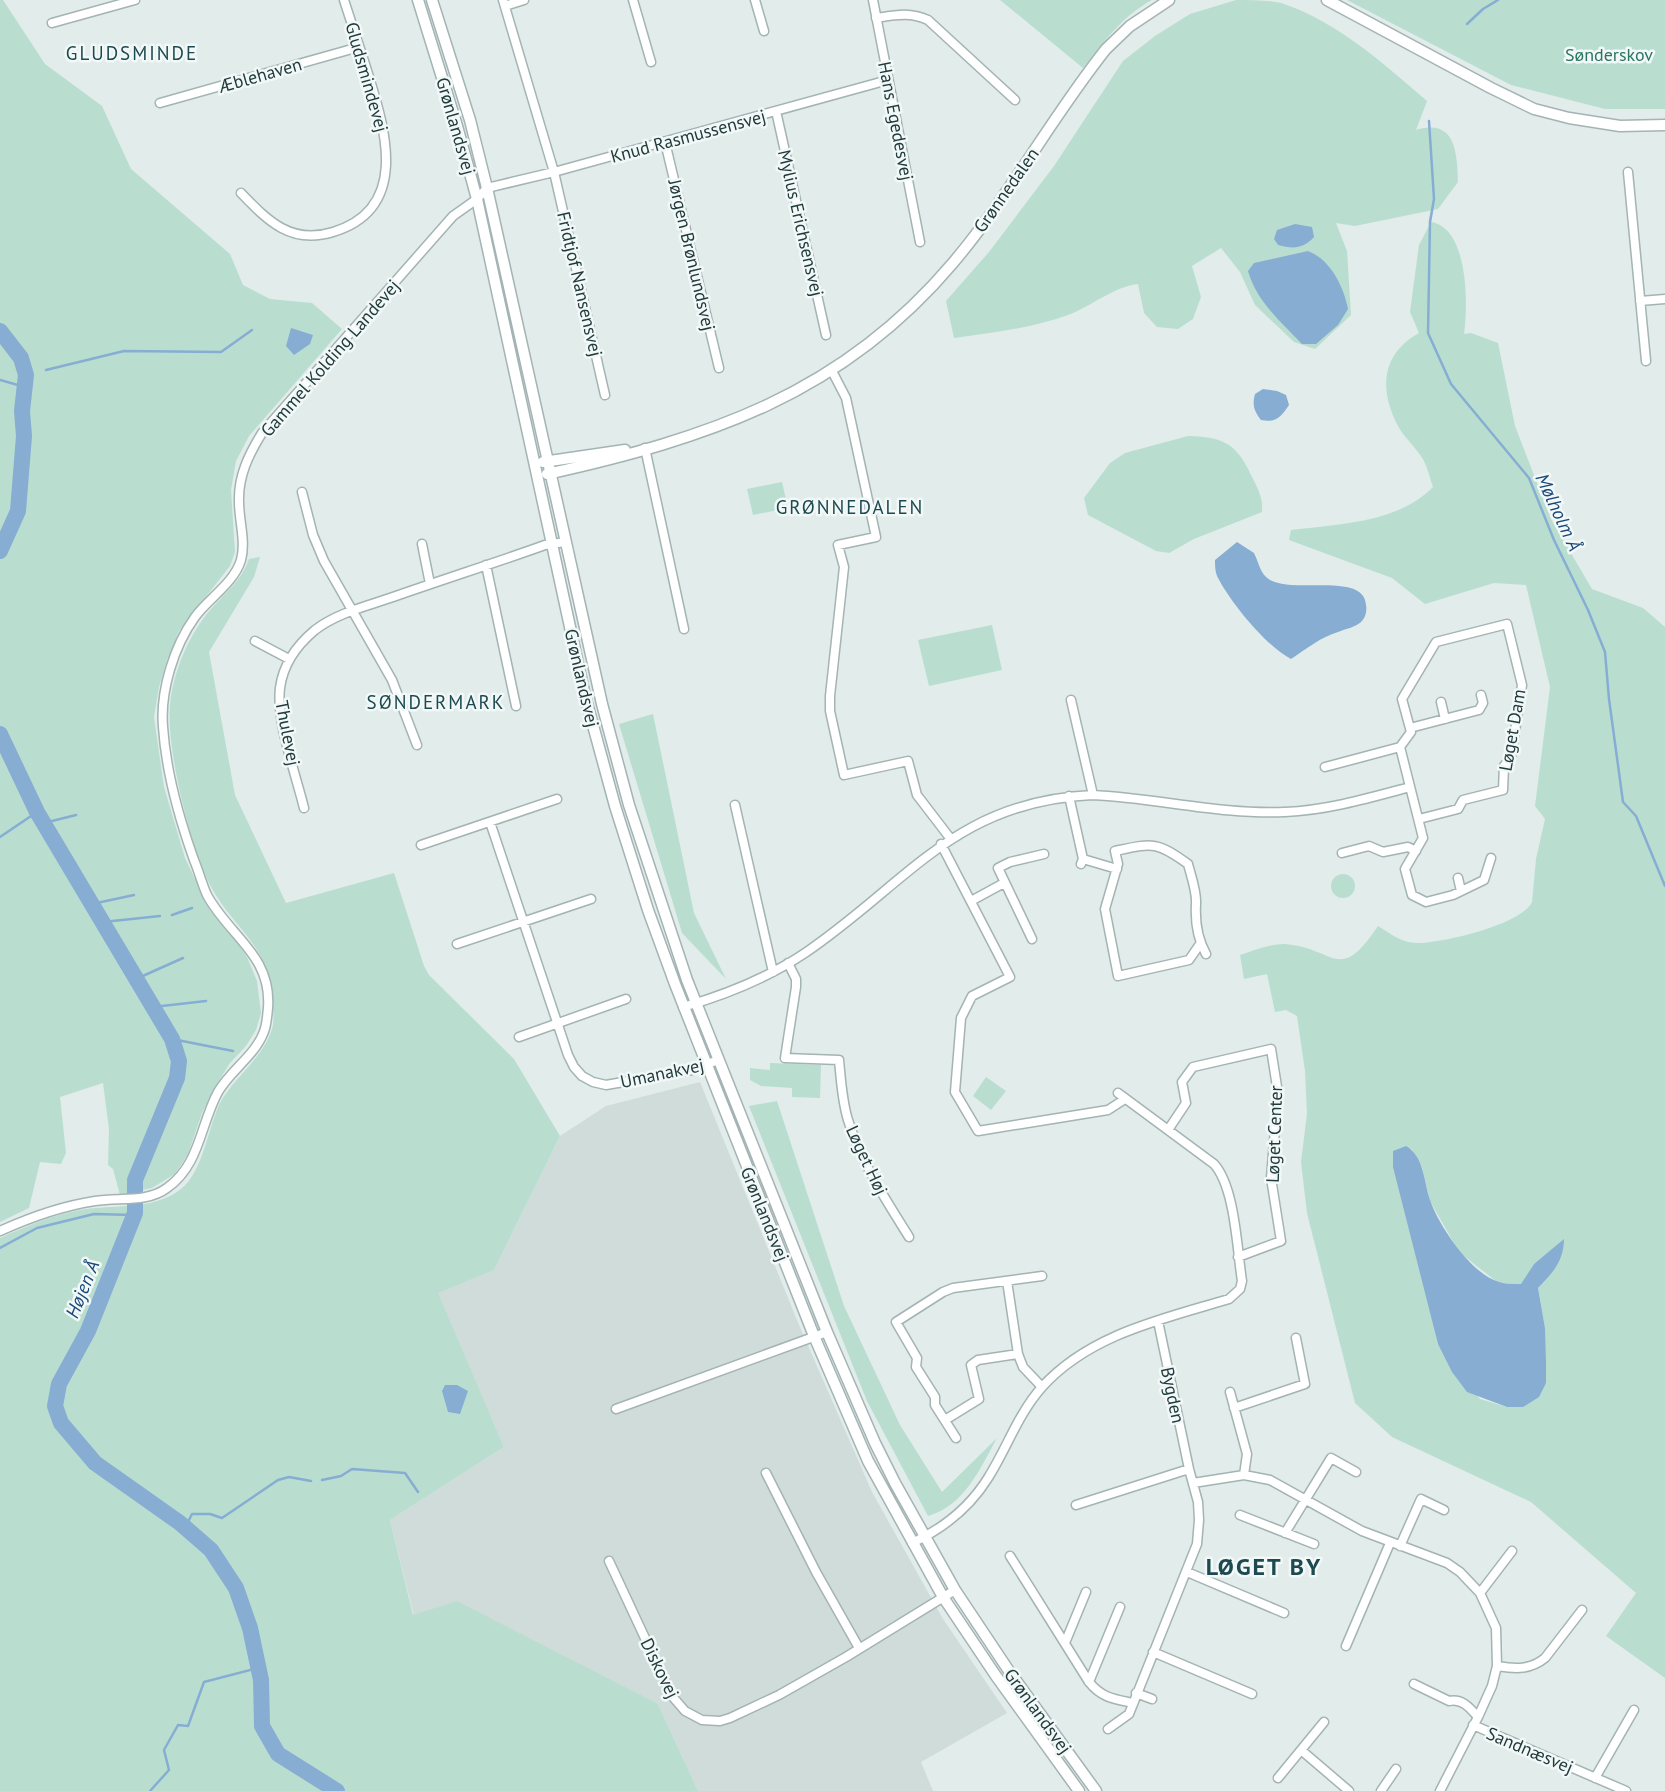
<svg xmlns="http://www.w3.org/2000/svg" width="1665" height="1791" font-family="'PT Sans',sans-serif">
  <rect width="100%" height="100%" fill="#e1eceb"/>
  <!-- built -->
  <path fill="#cfdcda" d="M 700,1082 L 799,1325 L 872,1492 L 943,1619 L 1007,1713 L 921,1762 L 933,1791 L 698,1791 L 658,1704 L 414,1616 L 390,1520 L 504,1447 L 437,1293 L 494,1270 L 560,1136 L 606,1106 Z"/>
  <!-- green -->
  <path fill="#b9ded0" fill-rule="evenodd" d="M 0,0 L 3,0 L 45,64 L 102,106 L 131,169 L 230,254 L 243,285 L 270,299 L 312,303 L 342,329 L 249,436 L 236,461 L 231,490 L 235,552 L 230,566 L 179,631 L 167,660 L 159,687 L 154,717 L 164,787 L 185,858 L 210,910 L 231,933 L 247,957 L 257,981 L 261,1013 L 256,1030 L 246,1046 L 230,1063 L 215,1087 L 202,1113 L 188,1154 L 175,1174 L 152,1188 L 120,1195 L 113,1169 L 108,1165 L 109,1129 L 103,1083 L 60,1097 L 66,1153 L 61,1164 L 40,1162 L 29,1208 L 0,1222 Z
    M 1000,0 L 1152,0 C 1122,16 1104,42 1083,68 Z
    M 1236,0 C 1251,0 1271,0 1284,4 C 1339,23 1384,64 1427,101 L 1416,130 C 1456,118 1457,153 1458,182 L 1438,209 L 1355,226 L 1336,223 L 1347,251 L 1351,315 L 1315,349 L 1294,342 L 1255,305 L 1240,272 L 1221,248 L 1192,266 L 1201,297 L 1193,319 L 1178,329 L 1157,327 L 1144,313 L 1138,284 C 1113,287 1092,306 1068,315 C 1032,328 992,333 954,338 L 946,301 L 989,252 L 1054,166 L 1123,61 L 1155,36 L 1190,14 Z
    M 1347,0 L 1665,0 L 1665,109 L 1605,109 L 1511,85 Z
    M 1431,222 C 1469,228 1468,306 1464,334 L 1471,333 L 1498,343 L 1515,426 L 1551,519 L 1592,589 L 1643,608 L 1665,627 L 1665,1678 L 1606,1636 L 1636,1593 L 1531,1502 L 1392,1437 L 1355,1403 L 1307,1213 L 1301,1162 L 1307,1114 L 1305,1071 L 1297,1016 L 1286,1010 L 1275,1012 L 1267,974 L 1244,979 L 1240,955 C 1253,951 1270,944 1284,944 C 1335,947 1338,986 1378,926 C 1391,934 1402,943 1417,943 C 1442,943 1521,925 1532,902 L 1536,859 L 1545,819 L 1535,806 L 1550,687 L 1526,585 L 1494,583 L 1425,604 L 1392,578 L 1289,540 L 1291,530 C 1339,524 1398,523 1433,487 C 1430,479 1428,469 1424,461 C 1417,448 1405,439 1398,426 C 1379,390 1381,354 1419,333 L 1410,312 L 1419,245 ZM 1411,1148 L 1422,1167 L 1430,1201 L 1459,1252 L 1497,1282 L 1521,1285 L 1534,1264 L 1564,1240 L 1548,1278 L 1538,1288 L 1545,1328 L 1546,1383 L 1523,1407 L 1507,1407 L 1480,1399 L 1438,1344 L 1418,1259 Z
    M 1188,436 C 1228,437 1238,446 1254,481 C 1260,493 1263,500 1262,512 L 1194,539 L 1169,553 L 1156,551 L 1088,515 L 1084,498 L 1110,463 L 1125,453 Z
    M 782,482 L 788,508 L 753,515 L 747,489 Z
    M 260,557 L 254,577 L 209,652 L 235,795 L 286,903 L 394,873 L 424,966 L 429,975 L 514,1059 L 560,1136 L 494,1270 L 438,1293 L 504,1447 L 390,1520 L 413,1615 L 457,1601 L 658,1704 L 698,1791 L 0,1791 L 0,1238 C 25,1227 52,1215 80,1210 C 113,1204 153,1211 181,1189 C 203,1172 208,1127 220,1103 C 235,1076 266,1056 273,1025 C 274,1018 273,1010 273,1003 C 272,947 233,929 210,885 C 190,846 166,748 170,705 C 173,672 189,634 211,609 C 226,592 241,581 249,559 Z
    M 992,625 L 1002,670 L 929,686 L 918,640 Z
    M 653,714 L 694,913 L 726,979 L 682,933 L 619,724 Z
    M1331 886a12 12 0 1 1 24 0a12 12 0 1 1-24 0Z
    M 770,1063 L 821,1065 L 820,1098 L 792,1097 L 792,1088 L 761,1086 L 750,1080 L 750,1068 L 770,1070 Z
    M 986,1077 L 1006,1091 L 991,1110 L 973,1096 Z
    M 777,1101 L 844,1306 L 900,1425 L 942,1492 L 997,1438 C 980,1469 964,1506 928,1516 L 867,1401 L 749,1106 Z"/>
  <!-- water -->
  <path fill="#87add3" d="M 1295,224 L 1312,227 L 1314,237 C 1303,249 1293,249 1278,245 L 1274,239 L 1277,230 Z
    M 1308,251 C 1330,259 1344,287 1348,309 L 1338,325 L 1316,344 L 1302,344 C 1281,322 1257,302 1248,271 L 1254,263 Z
    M 291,328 L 313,335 L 310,344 L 294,355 L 286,346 Z
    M 1263,389 L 1277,391 L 1286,395 L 1289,405 C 1281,417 1276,423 1261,420 C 1254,411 1252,405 1255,394 Z
    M 1237,542 L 1254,553 C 1259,563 1260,574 1270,580 C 1295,594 1364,572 1366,605 C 1367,610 1366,617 1362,621 C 1357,627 1345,629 1338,632 C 1321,637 1306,649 1291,659 C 1266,646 1230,602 1217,576 C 1215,571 1215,565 1215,560 Z
    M 1406,1146 C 1424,1156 1424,1182 1430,1200 C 1439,1226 1471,1274 1499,1282 C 1506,1284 1514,1284 1521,1284 L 1534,1264 L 1564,1239 C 1564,1260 1553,1273 1538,1288 L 1545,1328 L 1546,1361 L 1546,1383 L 1539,1397 L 1523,1407 L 1507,1407 L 1467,1392 L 1452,1372 L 1438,1344 L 1393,1167 L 1393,1151 Z
    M 445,1385 L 457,1385 L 468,1391 L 460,1414 L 448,1412 L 442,1391 Z"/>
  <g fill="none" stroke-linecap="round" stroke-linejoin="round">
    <!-- stream -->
    <path stroke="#87add3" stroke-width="2.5" d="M 1467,24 L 1483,9 L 1498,0
      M 1429,121 L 1434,199 L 1430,222 L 1428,333 L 1451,384 L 1529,478 L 1554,540 L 1588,610 L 1605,652 L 1609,699 L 1623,802 L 1636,816 L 1665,886
      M 46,370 L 124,351 L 221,352 L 252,330
      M 26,375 L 32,374
      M 0,380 L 25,387
      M 44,823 L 76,815
      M 0,837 L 37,812
      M 92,904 L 134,895
      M 172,915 L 192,908
      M 103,922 L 160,916
      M 136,979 L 183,958
      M 153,1007 L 206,1001
      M 172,1039 L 233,1051
      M 0,1248 L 37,1228 L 94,1214 L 134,1215
      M 322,1480 L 341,1476 L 352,1469 L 405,1473 L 418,1492
      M 185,1528 L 192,1514 L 210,1514 L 222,1518 L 278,1480 L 289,1477 L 311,1481
      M 150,1791 L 169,1770 L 164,1750 L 178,1725 L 188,1726 L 204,1682 L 258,1668"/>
    <!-- river -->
    <path stroke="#87add3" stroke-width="16" d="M 0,331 L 21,358 L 26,375 L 22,411 L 24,436 L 18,511 L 0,551
      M 0,734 L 37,812 L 172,1039 L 179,1061 L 177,1078 L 135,1180 L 135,1213 L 88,1331 L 59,1384 L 55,1406 L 61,1423 L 95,1463 L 180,1523 L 211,1550 L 236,1588 L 250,1628 L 261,1680 L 262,1726 L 278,1754 L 337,1791"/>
    <defs>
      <path id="minor" d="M 503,0 L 554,172 L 605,395
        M 633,0 L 651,62
        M 755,0 L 764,31
        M 873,0 L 920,242
        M 505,6 L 524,0
        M 876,18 C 896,15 910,12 928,20 L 1015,100
        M 52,23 L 135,0
        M 160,103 L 359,47
        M 776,111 L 826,335
        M 665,142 L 719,368
        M 1628,172 L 1646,361
        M 241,193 C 268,221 291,245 333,232 C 409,209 386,132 369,77 C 361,51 352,25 344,0
        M 1640,301 L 1665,299
        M 832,371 L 846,398 L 876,537 L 838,545 L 844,567 L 830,696 L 830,711 L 844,775 L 908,761 L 917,795 L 950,838
        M 645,448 L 684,629
        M 302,492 L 313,535 L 324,561 L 392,680 L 417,745
        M 422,544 L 430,584
        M 486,565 L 516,706
        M 255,641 L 289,659
        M 1441,702 L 1445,719
        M 1410,728 L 1479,710 L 1483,703 L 1481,695
        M 1325,767 L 1400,747
        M 1093,795 C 1157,798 1221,815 1285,812 C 1328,810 1369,798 1410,787
        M 1069,796 L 1083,859 L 1081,864
        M 735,805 L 773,972
        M 304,808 C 296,775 276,721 280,688 C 283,665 297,645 315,630 C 337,613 367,606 393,597 C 444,579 495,563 545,545 L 565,542
        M 1419,819 L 1458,809 L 1463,800 L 1503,790 L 1504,766 L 1511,757 L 1522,685 L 1507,624 L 1436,642 L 1402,699 L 1411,732 L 1400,747 L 1423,838 L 1405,869 L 1412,895 L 1426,902 L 1453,895 L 1484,880 L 1491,858
        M 490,822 L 568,1055 L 574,1067 L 582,1076 L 593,1082 L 606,1085 L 692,1070 L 718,1060
        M 941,844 L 1010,977 L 972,996 L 961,1018 L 955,1092 L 978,1131 L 1108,1110 L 1125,1099
        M 421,845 L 557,799
        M 1342,853 L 1369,846 L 1383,852 L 1408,847 L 1416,851
        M 1083,859 L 1117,869
        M 1458,878 L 1461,891
        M 971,901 L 1004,883
        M 1032,939 L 998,868 L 1010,862 L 1044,854
        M 457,944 L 591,899
        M 1200,944 L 1189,960 L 1118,976 L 1105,909 L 1118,864 L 1115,851 C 1153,843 1156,841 1188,864 C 1191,876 1197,892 1196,904 C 1195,921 1197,938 1206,954
        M 788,963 L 796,979 L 796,987 L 785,1058 L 839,1060 C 841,1080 842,1101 848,1120 C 861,1163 886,1200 909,1237
        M 683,1007 C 725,995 769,977 805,953 C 908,883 955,801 1093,795 L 1071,700
        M 519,1037 L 626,999
        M 1168,1130 L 1186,1103 L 1182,1082 L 1193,1067 L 1271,1049 L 1278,1093 L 1271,1178 L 1281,1241 L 1238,1257
        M 0,1231 C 31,1217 62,1206 95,1201 C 119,1197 147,1203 167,1188 C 200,1165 200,1125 218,1092 C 230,1071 254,1056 263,1034 C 267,1026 267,1016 268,1008 C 272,955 229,936 207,895 C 202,884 199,872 194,860 C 179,818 166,772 163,727 C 160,691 174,646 195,617 C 209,598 234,583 241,560 C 246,541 239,521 239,502 C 238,476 249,454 262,433 L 453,216 L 477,199 L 487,188 L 554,172 L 888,80
        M 1007,1281 L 1018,1354 L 1023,1367 L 1042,1387
        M 1230,1392 L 1247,1454 L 1244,1475
        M 1234,1408 L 1305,1384 L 1296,1338
        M 616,1409 L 827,1332
        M 945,1420 L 979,1399 L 971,1365 L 978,1360 L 1018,1354
        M 956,1438 L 935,1405 L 935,1397 L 916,1367 L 917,1358 L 896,1322 L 943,1292 L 953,1288 L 1042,1276
        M 766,1473 L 816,1572 L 859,1648
        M 1193,1483 L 1244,1475 L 1270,1480 L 1362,1531 L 1447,1563 L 1460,1572 L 1480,1593 L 1496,1628 L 1497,1666 L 1492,1686 L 1478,1717 L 1440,1791
        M 1076,1505 L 1189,1469
        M 1240,1515 L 1314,1544
        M 1285,1533 L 1331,1458 L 1356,1472
        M 912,1543 C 942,1529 970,1507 988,1478 C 1007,1448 1018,1414 1042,1387 C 1090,1334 1163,1319 1229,1299 L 1240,1289 L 1242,1281 C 1237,1249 1235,1187 1214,1164 L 1118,1093
        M 1400,1546 L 1421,1499 L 1444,1510
        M 1010,1556 L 1089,1682 C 1102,1698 1114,1699 1133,1703
        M 609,1561 L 672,1696 L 685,1711 L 702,1720 L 720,1721 L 730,1718 L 779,1695 L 846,1657 L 955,1590
        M 1187,1572 L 1284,1613
        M 1480,1593 L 1512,1551
        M 1065,1643 L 1086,1592
        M 1346,1646 L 1390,1543
        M 1153,1652 L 1252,1694
        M 1497,1666 C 1516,1669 1530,1670 1545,1658 L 1582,1610
        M 1089,1682 L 1120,1607
        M 1414,1684 L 1449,1701 C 1462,1698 1470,1708 1478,1717
        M 1136,1693 L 1152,1699
        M 1473,1725 L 1626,1791
        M 1108,1729 L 1129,1714 L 1197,1544 L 1199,1520 L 1198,1502 L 1189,1469 L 1158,1321
        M 1301,1750 L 1349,1791
        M 1278,1778 L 1324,1722
        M 1595,1778 L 1634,1710
        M 1381,1791 L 1396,1769"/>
      <path id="tertiary" d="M 418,0 L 457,126 L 477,199 L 585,696 L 615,806 L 648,910 L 675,984 L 814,1336 L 868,1461 L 943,1597 L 996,1676 L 1079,1791
        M 432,0 L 470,120 L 487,188 L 602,704 L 629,805 L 687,980 L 827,1332 L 875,1443 L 895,1483 L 955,1590 L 1009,1671 L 1096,1791
        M 1327,0 L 1491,88 L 1534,109 L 1569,118 L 1620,126 L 1665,125
        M 543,462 L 625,450
        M 547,474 C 708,438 841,395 952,264 C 1009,197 1051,118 1106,49 L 1130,26 L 1169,0"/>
    </defs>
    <!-- minor casing -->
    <use href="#minor" stroke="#a4b3b3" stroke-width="11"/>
    <!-- tertiary casing -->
    <use href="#tertiary" stroke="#a4b3b3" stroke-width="13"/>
    <!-- minor -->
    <use href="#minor" stroke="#fff" stroke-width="8"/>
    <!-- tertiary -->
    <use href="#tertiary" stroke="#fff" stroke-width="10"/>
  </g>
  <g text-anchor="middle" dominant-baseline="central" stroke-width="5" stroke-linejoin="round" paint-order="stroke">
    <!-- park labels -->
    <g font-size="18" fill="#2a7561" stroke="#f2f8f7">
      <text x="1609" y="54">Sønderskov</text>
    </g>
    <!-- street labels -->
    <g font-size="18" fill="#213b3d" stroke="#f2f8f7">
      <text transform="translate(260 75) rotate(-16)">Æblehaven</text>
      <text transform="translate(367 77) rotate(74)">Gludsmindevej</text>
      <text transform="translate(896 121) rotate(79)">Hans Egedesvej</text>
      <text transform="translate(456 126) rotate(74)">Grønlandsvej</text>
      <text transform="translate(688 136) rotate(-15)">Knud Rasmussensvej</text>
      <text transform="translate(1006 190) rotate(-55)">Grønnedalen</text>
      <text transform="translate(801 223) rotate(77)">Mylius Erichsensvej</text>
      <text transform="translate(692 255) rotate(77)">Jørgen Brønlundsvej</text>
      <text transform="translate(580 284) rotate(77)">Fridtjof Nansensvej</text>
      <text transform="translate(330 358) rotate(-49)">Gammel Kolding Landevej</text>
      <text transform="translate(582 678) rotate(77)">Grønlandsvej</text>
      <text transform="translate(1512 730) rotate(-80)">Løget Dam</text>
      <text transform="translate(288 733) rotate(79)">Thulevej</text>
      <text transform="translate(662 1073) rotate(-12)">Umanakvej</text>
      <text transform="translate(1274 1134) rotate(-88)">Løget Center</text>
      <text transform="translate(867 1160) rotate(65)">Løget Høj</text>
      <text transform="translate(765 1214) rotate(68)">Grønlandsvej</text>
      <text transform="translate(1173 1395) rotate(78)">Bygden</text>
      <text transform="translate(660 1668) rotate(64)">Diskovej</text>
      <text transform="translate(1038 1711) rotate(54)">Grønlandsvej</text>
      <text transform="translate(1530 1750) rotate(23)">Sandnæsvej</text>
    </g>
    <!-- neighbourhood labels -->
    <g font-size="19" letter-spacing="2" fill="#1c4a50" stroke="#f2f8f7">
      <text x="132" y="53">GLUDSMINDE</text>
      <text x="850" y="507">GRØNNEDALEN</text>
      <text x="436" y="702">SØNDERMARK</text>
    </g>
    <!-- water labels -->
    <g font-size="19" font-style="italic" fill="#1a487a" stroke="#f2f8f7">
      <text transform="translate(1559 512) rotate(65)">Mølholm Å</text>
      <text transform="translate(82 1289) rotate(-68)">Højen Å</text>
    </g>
    <!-- district labels -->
    <g font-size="24" font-weight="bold" letter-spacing="2" fill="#1c4a50" stroke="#f2f8f7">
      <text x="1264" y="1566">LØGET BY</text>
    </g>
  </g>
</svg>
